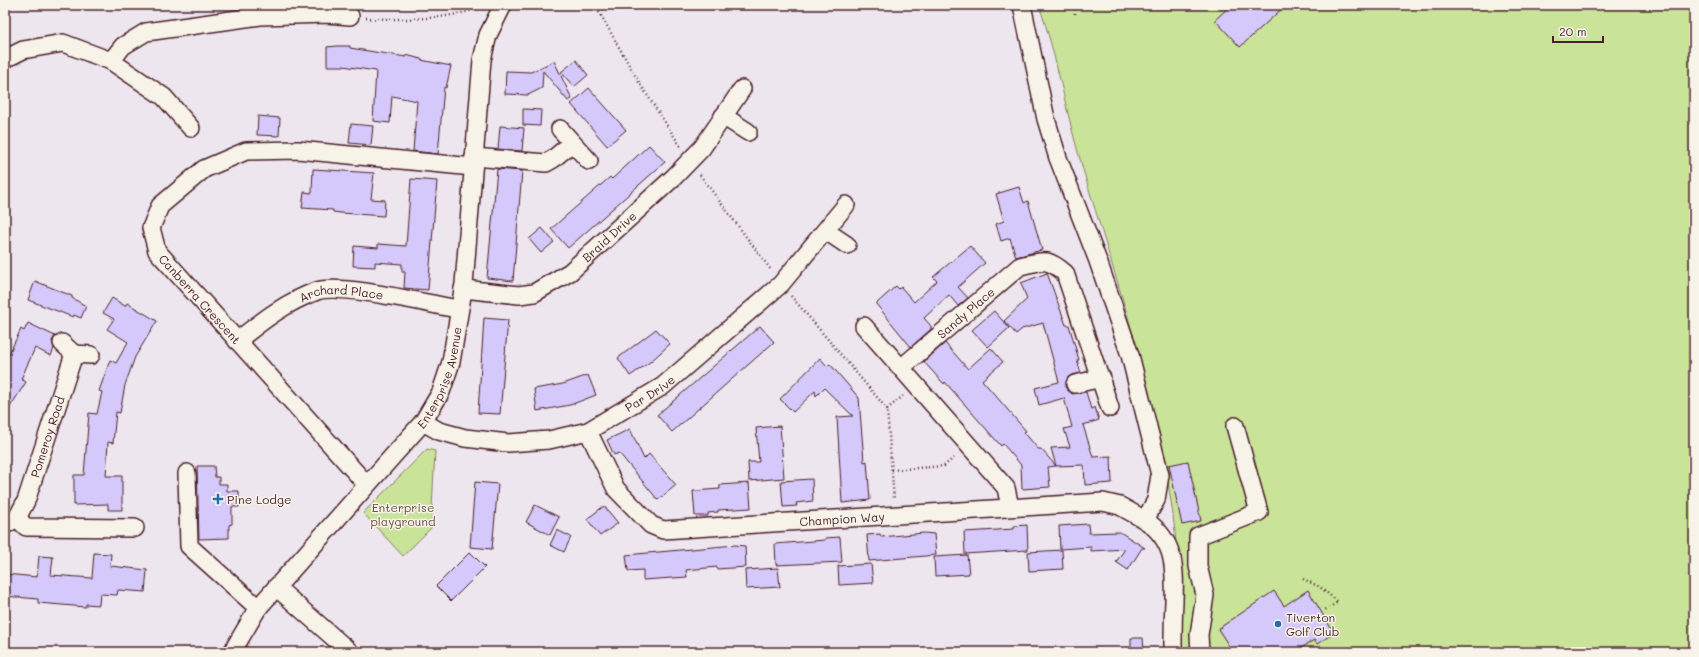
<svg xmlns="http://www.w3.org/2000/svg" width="1699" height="657" font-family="Mali,sans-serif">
  <rect width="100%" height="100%" fill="#ede6ee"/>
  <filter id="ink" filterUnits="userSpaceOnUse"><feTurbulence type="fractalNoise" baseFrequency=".025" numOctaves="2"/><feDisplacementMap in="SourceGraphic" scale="8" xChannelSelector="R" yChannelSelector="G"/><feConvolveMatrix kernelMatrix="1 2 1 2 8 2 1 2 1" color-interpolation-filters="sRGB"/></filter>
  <g filter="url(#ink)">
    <!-- green -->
    <path fill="#c9e399" stroke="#8a8162" d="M 1039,5 L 1694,5 L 1694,652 L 1179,652 C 1179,606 1179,561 1173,515 C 1157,396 1116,281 1082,166 C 1066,114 1057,56 1039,5 Z
      M 427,449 L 435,451 L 431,528 L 403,556 L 363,513 Z"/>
    <!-- building -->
    <path fill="#d5c9fb" stroke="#4a1f2b" d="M 1231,5 L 1286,5 L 1240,47 L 1215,20 Z
      M 337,46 L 350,46 L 350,48 L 406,57 L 406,55 L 421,59 L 421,60 L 451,66 L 446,88 L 444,87 L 438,154 L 413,151 L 417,101 L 392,96 L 390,123 L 373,121 L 376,71 L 343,66 L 327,66 L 327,47 Z
      M 576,60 L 588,75 L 574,87 L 561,72 Z
      M 554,61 L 572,99 L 568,101 L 543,71 L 542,88 L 528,95 L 505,94 L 506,71 L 531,72 Z
      M 589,88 L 626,130 L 607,146 L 571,104 Z
      M 523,109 L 541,110 L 540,126 L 523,125 Z
      M 258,116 L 280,118 L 279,136 L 257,135 Z
      M 351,124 L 373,126 L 371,145 L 349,143 Z
      M 500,126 L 524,128 L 522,151 L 498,149 Z
      M 649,145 L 665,162 L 568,248 L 551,229 L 610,177 L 612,179 Z
      M 313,169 L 374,173 L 371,199 L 385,200 L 384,216 L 341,213 L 333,212 L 333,210 L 302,208 L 304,192 L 312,193 Z
      M 497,169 L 522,171 L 513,281 L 487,278 Z
      M 411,179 L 437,181 L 428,290 L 404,288 L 405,272 L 402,272 L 402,264 L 375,262 L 375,267 L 353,266 L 354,246 L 378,248 L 378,244 L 406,246 Z
      M 1019,187 L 1024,203 L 1028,201 L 1042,250 L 1016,257 L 1010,238 L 1001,241 L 996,224 L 1004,221 L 996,194 Z
      M 542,228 L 554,242 L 541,253 L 529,239 Z
      M 970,246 L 985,263 L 958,287 L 968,298 L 958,306 L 949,295 L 924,318 L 931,326 L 931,329 L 911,347 L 876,304 L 896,286 L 899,289 L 901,287 L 914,302 L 937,281 L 933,277 Z
      M 1047,273 L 1066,325 L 1069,325 L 1079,360 L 1077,360 L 1081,373 L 1068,377 L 1065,387 L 1072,394 L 1086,392 L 1091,409 L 1095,407 L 1099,420 L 1083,425 L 1093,457 L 1111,456 L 1112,483 L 1085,485 L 1084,465 L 1056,466 L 1051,448 L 1070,447 L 1064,429 L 1072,427 L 1064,398 L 1039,405 L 1035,388 L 1059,382 L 1043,323 L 1022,329 L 1016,334 L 1004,321 L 1027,299 L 1021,283 Z
      M 35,281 L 72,296 L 72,298 L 86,306 L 81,318 L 74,315 L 73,317 L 28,300 Z
      M 112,298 L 125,306 L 127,303 L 157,321 L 135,357 L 125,385 L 120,413 L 116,412 L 113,443 L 108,442 L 106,476 L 122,476 L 122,510 L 108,510 L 108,504 L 74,505 L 74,475 L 84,475 L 89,413 L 97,414 L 102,392 L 99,391 L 110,360 L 116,363 L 128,342 L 107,329 L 114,319 L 103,313 Z
      M 994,311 L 1009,328 L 988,347 L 972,330 Z
      M 484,318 L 508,320 L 500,414 L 478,413 Z
      M 28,323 L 55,336 L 52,341 L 54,348 L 51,356 L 35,348 L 21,379 L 26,382 L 5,415 L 5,362 L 21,329 L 24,331 Z
      M 760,326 L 774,342 L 672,432 L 657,415 Z
      M 656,329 L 670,344 L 650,362 L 630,376 L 618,358 Z
      M 945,343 L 968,369 L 991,348 L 1003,362 L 982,380 L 1026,431 L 1024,432 L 1038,449 L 1041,449 L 1056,466 L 1048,467 L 1050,487 L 1022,489 L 1021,465 L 1003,444 L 1001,446 L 945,382 L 944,384 L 924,362 Z
      M 820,358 L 827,366 L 830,364 L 859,398 L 864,462 L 867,461 L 870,500 L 842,503 L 837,417 L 853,416 L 824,388 L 816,396 L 815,391 L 793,412 L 780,399 Z
      M 588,375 L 596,395 L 570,405 L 537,411 L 534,389 L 563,384 Z
      M 780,426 L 784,478 L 749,481 L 748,462 L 759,462 L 756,428 Z
      M 630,429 L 644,459 L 649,454 L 676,485 L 658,500 L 619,453 L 614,455 L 607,440 Z
      M 1188,461 L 1201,521 L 1182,525 L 1169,465 Z
      M 197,466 L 214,466 L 215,477 L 219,477 L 219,484 L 227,484 L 227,491 L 239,491 L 239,507 L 232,507 L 232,524 L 229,525 L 229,538 L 199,539 Z
      M 812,479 L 813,501 L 796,503 L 797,506 L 783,507 L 781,481 Z
      M 475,482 L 498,484 L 492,549 L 470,547 Z
      M 749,483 L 751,508 L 718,510 L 718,512 L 708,513 L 708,516 L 695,516 L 693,491 L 720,489 L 720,485 Z
      M 535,505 L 559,517 L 550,535 L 526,522 Z
      M 604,506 L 618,523 L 600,536 L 587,519 Z
      M 1088,524 L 1089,533 L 1120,532 L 1145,548 L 1142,548 L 1128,570 L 1116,562 L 1125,549 L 1091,551 L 1091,547 L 1060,549 L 1059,526 Z
      M 1027,525 L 1028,550 L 965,554 L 964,532 L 1014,529 L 1014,526 Z
      M 557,530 L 571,537 L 564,552 L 550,545 Z
      M 924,533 L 934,534 L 936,555 L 869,561 L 867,535 L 880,534 L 881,537 Z
      M 840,537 L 842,562 L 776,565 L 775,544 L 825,540 L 825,538 Z
      M 735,545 L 745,546 L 746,567 L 717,569 L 717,567 L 686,570 L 687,577 L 643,580 L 643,570 L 628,571 L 626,555 Z
      M 1062,550 L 1063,569 L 1029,571 L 1028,552 Z
      M 470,552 L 485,567 L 451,601 L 436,586 Z
      M 94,553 L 111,554 L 110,566 L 147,570 L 145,592 L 118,590 L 117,595 L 100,594 L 99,605 L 86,604 L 86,607 L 38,603 L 38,599 L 5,596 L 5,574 L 37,577 L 39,556 L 53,557 L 51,575 L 92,578 Z
      M 967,555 L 969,574 L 935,576 L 934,557 Z
      M 871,564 L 873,583 L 839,585 L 838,566 Z
      M 778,568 L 780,587 L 746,589 L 745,570 Z
      M 1308,590 L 1334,633 L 1317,644 L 1314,640 L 1295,652 L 1233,652 L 1218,629 L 1274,591 L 1284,606 Z
      M 1131,638 L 1143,638 L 1144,652 L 1131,652 Z"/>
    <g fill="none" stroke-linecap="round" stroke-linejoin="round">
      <defs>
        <g id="minor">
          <path d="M 1022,5 L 1046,119 L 1058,158 L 1098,261 L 1130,355 L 1160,475 L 1156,500 L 1145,520 C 1176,541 1175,569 1174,602 C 1173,619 1173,635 1173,652"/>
          <path d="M 5,59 L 23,50 L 63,43 L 111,61 L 123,46 L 146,32 L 260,16 L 327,14 L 350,16"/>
          <path d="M 111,61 L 164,97 L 191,128"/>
          <path d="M 723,116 L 748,132"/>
          <path d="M 560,129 L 589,161"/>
          <path d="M 474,157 L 546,163 L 553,159 L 572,143"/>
          <path d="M 826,231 L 847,245"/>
          <path id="s1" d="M 463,289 L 519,295 L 534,293 L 570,272 L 674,177 L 702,148 L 742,89"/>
          <path d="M 864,326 L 901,368"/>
          <path id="s2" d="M 237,341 C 262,321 286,302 317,291 C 340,283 429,304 458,309"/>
          <path d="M 62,343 L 74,354 L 91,355"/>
          <path d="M 1075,384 L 1102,378"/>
          <path id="s3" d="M 423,422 L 439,431 L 465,438 L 508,443 L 549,440 L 588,431 L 663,386 L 781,284 L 846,205"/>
          <path id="s4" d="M 588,431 L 616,489 L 651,525 L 663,530 L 1103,502 L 1120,506 L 1145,520"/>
          <path d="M 187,473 L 189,546 L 258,608"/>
          <path d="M 367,485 L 157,251 L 151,228 L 160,206 L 204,169 L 246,151 L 298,150 L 473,167"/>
          <path id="s5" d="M 1010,507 L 1006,488 L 901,368 L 1020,266 C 1043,261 1046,257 1065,273 L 1110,408"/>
          <path id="s6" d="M 17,518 L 26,501 L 74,354"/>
          <path d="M 5,525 L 17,518 L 26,527 L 135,528"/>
          <path d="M 276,587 L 350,652"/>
          <path id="s7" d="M 232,652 L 258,608 L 423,422 L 441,392 L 451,362 L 464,284 L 482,60 L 488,35 L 503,5"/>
          <path d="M 1200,652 L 1199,635 L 1205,595 L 1198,566 L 1198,536 L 1259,512 L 1235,426"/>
        </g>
      </defs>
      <!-- minor casing -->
      <use href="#minor" stroke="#4a1f2b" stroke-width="20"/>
      <!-- path -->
      <path stroke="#4a1f2b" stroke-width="2.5" stroke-dasharray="1 3" stroke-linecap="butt" d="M 595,5 L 640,84 L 681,147
        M 1075,5 L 1075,17
        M 366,18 C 406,20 445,20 483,7
        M 700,175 L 771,270
        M 791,296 L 887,409 L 894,500
        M 887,409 L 903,396
        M 892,470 L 944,466 L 956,456
        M 1303,579 L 1320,587 L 1338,602 L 1323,611"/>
      <!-- minor -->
      <use href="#minor" stroke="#f7f3e8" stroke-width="17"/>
    </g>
  </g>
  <!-- markers -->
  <g fill="#1f6fb2" stroke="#f7f3e8" stroke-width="1.5">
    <path d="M216 493h4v4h4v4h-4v4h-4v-4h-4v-4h4z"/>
    <circle cx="1278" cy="624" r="4"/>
  </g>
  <g text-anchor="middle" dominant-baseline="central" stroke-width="3" stroke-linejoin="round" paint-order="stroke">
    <!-- street labels -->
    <g font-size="12" fill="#4a1f2b" stroke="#f7f3e8">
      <text stroke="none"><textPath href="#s1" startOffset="166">Braid Drive</textPath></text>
      <text transform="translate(200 299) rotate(48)">Canberra Crescent</text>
      <text stroke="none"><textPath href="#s2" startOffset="119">Archard Place</textPath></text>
      <text stroke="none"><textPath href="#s5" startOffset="264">Sandy Place</textPath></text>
      <text stroke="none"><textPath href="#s7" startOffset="348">Enterprise Avenue</textPath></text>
      <text stroke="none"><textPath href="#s3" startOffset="242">Par Drive</textPath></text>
      <text stroke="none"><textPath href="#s6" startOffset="87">Pomeroy Road</textPath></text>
      <text stroke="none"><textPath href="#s4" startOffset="307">Champion Way</textPath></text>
    </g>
    <!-- poi labels -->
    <g font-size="12" fill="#4a1f2b" stroke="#f7f3e8" text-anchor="start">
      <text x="227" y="499">Pine Lodge</text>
      <text x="1286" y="617">Tiverton<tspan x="1286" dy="14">Golf Club</tspan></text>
    </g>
    <!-- park labels -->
    <g font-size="12" fill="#6a5046" stroke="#f7f3e8">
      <text x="403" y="507">Enterprise<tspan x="403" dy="14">playground</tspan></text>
    </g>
  </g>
  <!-- margin -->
  <rect width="1699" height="657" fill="none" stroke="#f7f3e8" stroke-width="20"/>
  <rect x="10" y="10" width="1679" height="637" fill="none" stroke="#4a1f2b" stroke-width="1.5" filter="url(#ink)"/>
  <!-- scale -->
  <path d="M1553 36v6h50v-6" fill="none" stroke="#4a1f2b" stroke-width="2"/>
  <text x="1559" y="36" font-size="12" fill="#4a1f2b" stroke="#f7f3e8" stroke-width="3" paint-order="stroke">20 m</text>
</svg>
